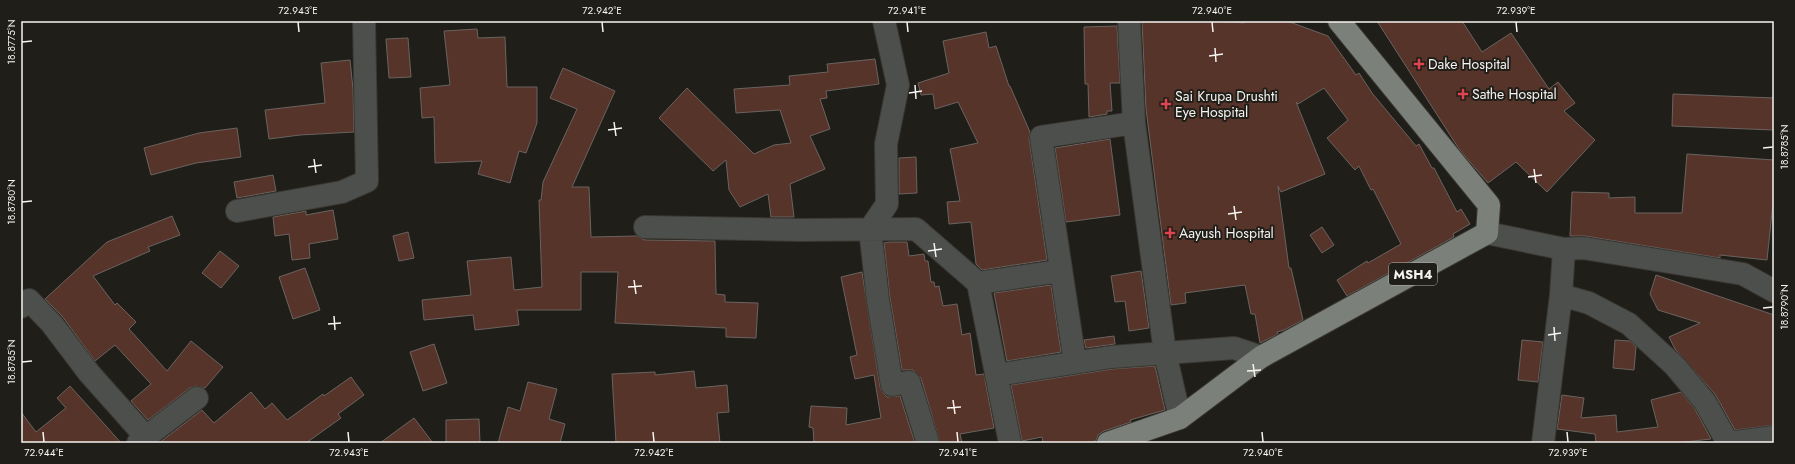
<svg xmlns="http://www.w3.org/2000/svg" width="1795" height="464" font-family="Jost,sans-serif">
  <rect width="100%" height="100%" fill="#201e18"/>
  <!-- building -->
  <path fill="#57342a" stroke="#6a6360" d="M 1142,21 L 1221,21 L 1244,23 L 1245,21 L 1287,21 L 1328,36 L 1356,75 L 1359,73 L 1372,93 L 1416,146 L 1419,144 L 1432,168 L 1434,168 L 1457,212 L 1461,209 L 1470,224 L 1453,234 L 1454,237 L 1347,296 L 1337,280 L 1367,261 L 1368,263 L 1401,244 L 1373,189 L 1371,190 L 1359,166 L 1355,170 L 1327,138 L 1348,120 L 1324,88 L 1298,104 L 1296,102 L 1325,174 L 1281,192 L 1278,186 L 1289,268 L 1291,268 L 1303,320 L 1284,330 L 1277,332 L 1278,334 L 1260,343 L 1255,314 L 1251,314 L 1245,285 L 1185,293 L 1186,303 L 1171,305 L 1146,109 Z
    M 1377,21 L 1462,21 L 1482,52 L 1511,33 L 1549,89 L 1558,82 L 1575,103 L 1564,111 L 1595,140 L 1547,192 L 1516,162 L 1488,183 L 1459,149 Z
    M 1117,26 L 1120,83 L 1110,83 L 1112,111 L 1107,111 L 1107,114 L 1089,117 L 1088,84 L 1085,84 L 1084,27 Z
    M 477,29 L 478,38 L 505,37 L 507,87 L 537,87 L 537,123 L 526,153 L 519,151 L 510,183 L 478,174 L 482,161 L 435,163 L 434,117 L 422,118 L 420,88 L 450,85 L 444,31 Z
    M 986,32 L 989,48 L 996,46 L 1009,86 L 1010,86 L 1030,132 L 1029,139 L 1047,260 L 982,270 L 976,264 L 971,222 L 949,224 L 947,202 L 960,201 L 950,149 L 978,143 L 958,102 L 935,109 L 933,94 L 921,95 L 918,83 L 949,73 L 943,41 Z
    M 408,38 L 411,77 L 389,78 L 386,39 Z
    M 875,59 L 879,84 L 826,91 L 827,98 L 820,99 L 830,129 L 810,136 L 825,169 L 790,184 L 794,217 L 771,217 L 768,194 L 740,207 L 729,190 L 726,160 L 713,171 L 659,118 L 687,88 L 754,154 L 774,145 L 791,143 L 780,110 L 736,113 L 734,89 L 790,85 L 789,76 L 828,72 L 827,64 Z
    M 350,60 L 353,89 L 354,132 L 300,135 L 269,139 L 265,110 L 325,103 L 321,63 Z
    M 563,68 L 615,91 L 572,187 L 589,187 L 591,237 L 637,236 L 645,240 L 715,241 L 716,294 L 725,295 L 725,302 L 758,303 L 756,338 L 726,337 L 726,328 L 615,323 L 618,272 L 581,272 L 581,310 L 517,310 L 519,325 L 475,330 L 473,315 L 424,320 L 422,300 L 471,295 L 467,261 L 511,257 L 514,290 L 542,287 L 539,200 L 541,200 L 543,182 L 577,109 L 550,98 Z
    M 1673,94 L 1774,98 L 1774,130 L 1672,126 Z
    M 237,128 L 241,157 L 196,163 L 151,175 L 144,148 L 199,133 Z
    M 1110,139 L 1120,215 L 1066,222 L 1055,148 Z
    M 1687,154 L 1774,160 L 1774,193 L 1767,260 L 1720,255 L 1720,258 L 1585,236 L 1570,236 L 1572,192 L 1609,193 L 1609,198 L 1635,197 L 1635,213 L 1682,213 Z
    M 916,157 L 917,193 L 899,194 L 899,158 Z
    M 273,175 L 276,191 L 237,198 L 234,182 Z
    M 333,210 L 338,239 L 309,244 L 310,258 L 292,260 L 289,234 L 275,236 L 273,217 L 306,211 L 306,215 Z
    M 172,216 L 180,235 L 148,247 L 150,251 L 93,276 L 115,305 L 117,303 L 136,322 L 129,329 L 167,371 L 191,341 L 223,367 L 205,388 L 196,386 L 190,388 L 148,420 L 131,401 L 151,384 L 115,345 L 95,361 L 62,316 L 45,299 L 107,242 Z
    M 1322,227 L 1334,245 L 1322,253 L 1310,235 Z
    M 408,232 L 414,258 L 399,261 L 393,236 Z
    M 890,242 L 907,242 L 909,256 L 924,254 L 925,261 L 928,261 L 931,282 L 934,282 L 935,287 L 939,286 L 943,306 L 957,304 L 962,335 L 970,333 L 976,375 L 984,374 L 994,428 L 960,434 L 962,443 L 940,443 L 921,378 L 913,370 L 902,370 L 890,298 L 884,243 Z
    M 220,251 L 239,266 L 221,288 L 202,273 Z
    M 305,268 L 320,310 L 293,319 L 279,277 Z
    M 1141,271 L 1149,328 L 1129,331 L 1125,301 L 1115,302 L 1111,276 Z
    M 862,272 L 880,387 L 883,393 L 887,397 L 900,396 L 915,443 L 814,443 L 813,428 L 809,427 L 811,406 L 847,408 L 846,425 L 881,418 L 874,375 L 855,379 L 850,357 L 857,355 L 841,277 Z
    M 1656,275 L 1774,315 L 1774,425 L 1735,430 L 1715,394 L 1675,349 L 1669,337 L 1700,323 L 1658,310 L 1650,294 Z
    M 1051,285 L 1061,352 L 1007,361 L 994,293 Z
    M 1114,336 L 1115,344 L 1086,348 L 1084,340 Z
    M 1522,340 L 1543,342 L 1538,382 L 1518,380 Z
    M 1615,340 L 1630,341 L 1636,347 L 1634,370 L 1613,368 Z
    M 434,344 L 447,383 L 423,391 L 410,352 Z
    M 1155,366 L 1165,410 L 1130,420 L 1131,422 L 1104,431 L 1098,435 L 1096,441 L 1086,443 L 1043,443 L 1042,437 L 1022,441 L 1011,385 L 1112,369 Z
    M 694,371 L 696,388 L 727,385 L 729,412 L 717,413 L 720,443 L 616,443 L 612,374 L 655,372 L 655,375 Z
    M 351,377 L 364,395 L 338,414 L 341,418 L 306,443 L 159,443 L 202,410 L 214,423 L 251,392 L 265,409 L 272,403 L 287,420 L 323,394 L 324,396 Z
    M 528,382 L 557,389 L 549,419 L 565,424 L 560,443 L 498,443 L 508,407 L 520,411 Z
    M 70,386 L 106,426 L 121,443 L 21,443 L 21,412 L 36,432 L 66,408 L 57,398 Z
    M 1681,392 L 1695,409 L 1711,439 L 1676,443 L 1596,443 L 1595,434 L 1557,429 L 1562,395 L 1584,398 L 1581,418 L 1616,415 L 1617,432 L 1658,427 L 1651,400 Z
    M 414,418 L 433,443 L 380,443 Z
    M 479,419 L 480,443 L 446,443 L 446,420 Z"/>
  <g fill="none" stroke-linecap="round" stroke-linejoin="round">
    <defs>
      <path id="minor" d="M 884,21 L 898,85 L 886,144 L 887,204 L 870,229 L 878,300 L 892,385 L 909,382 L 928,443
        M 1129,21 L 1134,123 L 1165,353 L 1180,418
        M 237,211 L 342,192 L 367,181 L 364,21
        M 645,227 L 802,230 L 916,229 L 978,283
        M 1487,233 L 1564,249 L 1583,248 L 1743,274 L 1774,291
        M 1561,295 L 1589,303 L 1629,324 L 1675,366 L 1705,402 L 1728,443 L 1774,437
        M 21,307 L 29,300 L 52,324 L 89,373 L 146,437
        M 1075,362 L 1041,137 L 1134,123
        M 996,375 L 1111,357 L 1234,348 L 1261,357
        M 138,443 L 197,398
        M 1010,443 L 978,283 L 1060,271
        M 1543,443 L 1561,295 L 1564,249"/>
      <path id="major" d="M 1108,443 L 1180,418 L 1261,357 L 1487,233 L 1489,205 L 1339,21"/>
    </defs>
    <!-- minor casing -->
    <use href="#minor" stroke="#3a3832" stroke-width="24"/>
    <!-- major casing -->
    <use href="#major" stroke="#3a3832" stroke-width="24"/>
    <!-- minor -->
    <use href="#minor" stroke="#4d4f4d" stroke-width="22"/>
    <!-- major -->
    <use href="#major" stroke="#7c807b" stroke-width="22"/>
  </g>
  <!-- ticks -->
  <path fill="none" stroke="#f6f4f1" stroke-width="1.5" d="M 298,22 L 299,32M 602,22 L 603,32M 907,22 L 908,32M 1212,22 L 1213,32M 1516,22 L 1517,32M 22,42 L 32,41M 1215,48 L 1216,62M 1209,56 L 1223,54M 915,85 L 916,99M 909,93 L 922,91M 614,122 L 616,136M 608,130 L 622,128M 1763,148 L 1773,147M 314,159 L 316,173M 308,167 L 322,165M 1534,169 L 1536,183M 1528,177 L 1542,175M 22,202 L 32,201M 1234,206 L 1236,220M 1228,214 L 1242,212M 934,243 L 936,257M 928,251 L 942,249M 634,280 L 636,294M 628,287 L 642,286M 1763,308 L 1773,307M 334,316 L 335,330M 328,324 L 341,323M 1554,327 L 1555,341M 1548,335 L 1561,333M 22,362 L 32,361M 1253,364 L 1255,377M 1247,371 L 1261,370M 953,400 L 955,414M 947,408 L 961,407M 43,432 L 44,442M 348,432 L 349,442M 653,432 L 654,442M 957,432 L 958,442M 1262,432 L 1263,442M 1567,432 L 1568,442"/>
  <!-- markers -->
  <g fill="#e0444e" stroke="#201e18" stroke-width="1.5">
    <path d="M1417 58h4v4h4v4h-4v4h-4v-4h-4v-4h4z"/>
    <path d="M1461 88h4v4h4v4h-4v4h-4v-4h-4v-4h4z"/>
    <path d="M1164 98h4v4h4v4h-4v4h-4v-4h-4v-4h4z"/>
    <path d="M1168 227h4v4h4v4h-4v4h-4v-4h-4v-4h4z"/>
  </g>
  <g text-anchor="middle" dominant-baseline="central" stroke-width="4" stroke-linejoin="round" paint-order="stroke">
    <!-- shield labels -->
    <rect fill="#201e18" stroke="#b6b4b0" stroke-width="1" x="1389" y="263" width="48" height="22" rx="3"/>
    <g font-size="13" font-weight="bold" fill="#f6f4f1">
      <text x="1413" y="274">MSH4</text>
    </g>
    <!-- poi labels -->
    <g font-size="14" fill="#f6f4f1" stroke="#201e18" text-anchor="start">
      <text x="1428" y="64">Dake Hospital</text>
      <text x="1472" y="94">Sathe Hospital</text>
      <text x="1175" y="96">Sai Krupa Drushti<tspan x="1175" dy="16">Eye Hospital</tspan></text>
      <text x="1179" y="233">Aayush Hospital</text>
    </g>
  </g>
  <!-- border -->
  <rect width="1795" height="464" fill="none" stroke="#201e18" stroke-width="44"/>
  <rect x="22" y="22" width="1751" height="420" fill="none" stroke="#f6f4f1" stroke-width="1.5"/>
  <g font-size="10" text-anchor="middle" fill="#f6f4f1">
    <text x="298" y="14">72.943°E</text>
    <text x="602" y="14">72.942°E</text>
    <text x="907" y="14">72.941°E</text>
    <text x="1212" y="14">72.940°E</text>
    <text x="1516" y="14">72.939°E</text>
    <text transform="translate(11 42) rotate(-90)" y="4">18.8775°N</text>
    <text transform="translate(1784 147) rotate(-90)" y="4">18.8785°N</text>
    <text transform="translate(11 202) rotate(-90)" y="4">18.8780°N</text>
    <text transform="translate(1784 307) rotate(-90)" y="4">18.8790°N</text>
    <text transform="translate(11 362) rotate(-90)" y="4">18.8785°N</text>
    <text x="44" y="456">72.944°E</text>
    <text x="349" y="456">72.943°E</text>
    <text x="654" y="456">72.942°E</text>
    <text x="958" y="456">72.941°E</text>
    <text x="1263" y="456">72.940°E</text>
    <text x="1568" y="456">72.939°E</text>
  </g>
</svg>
